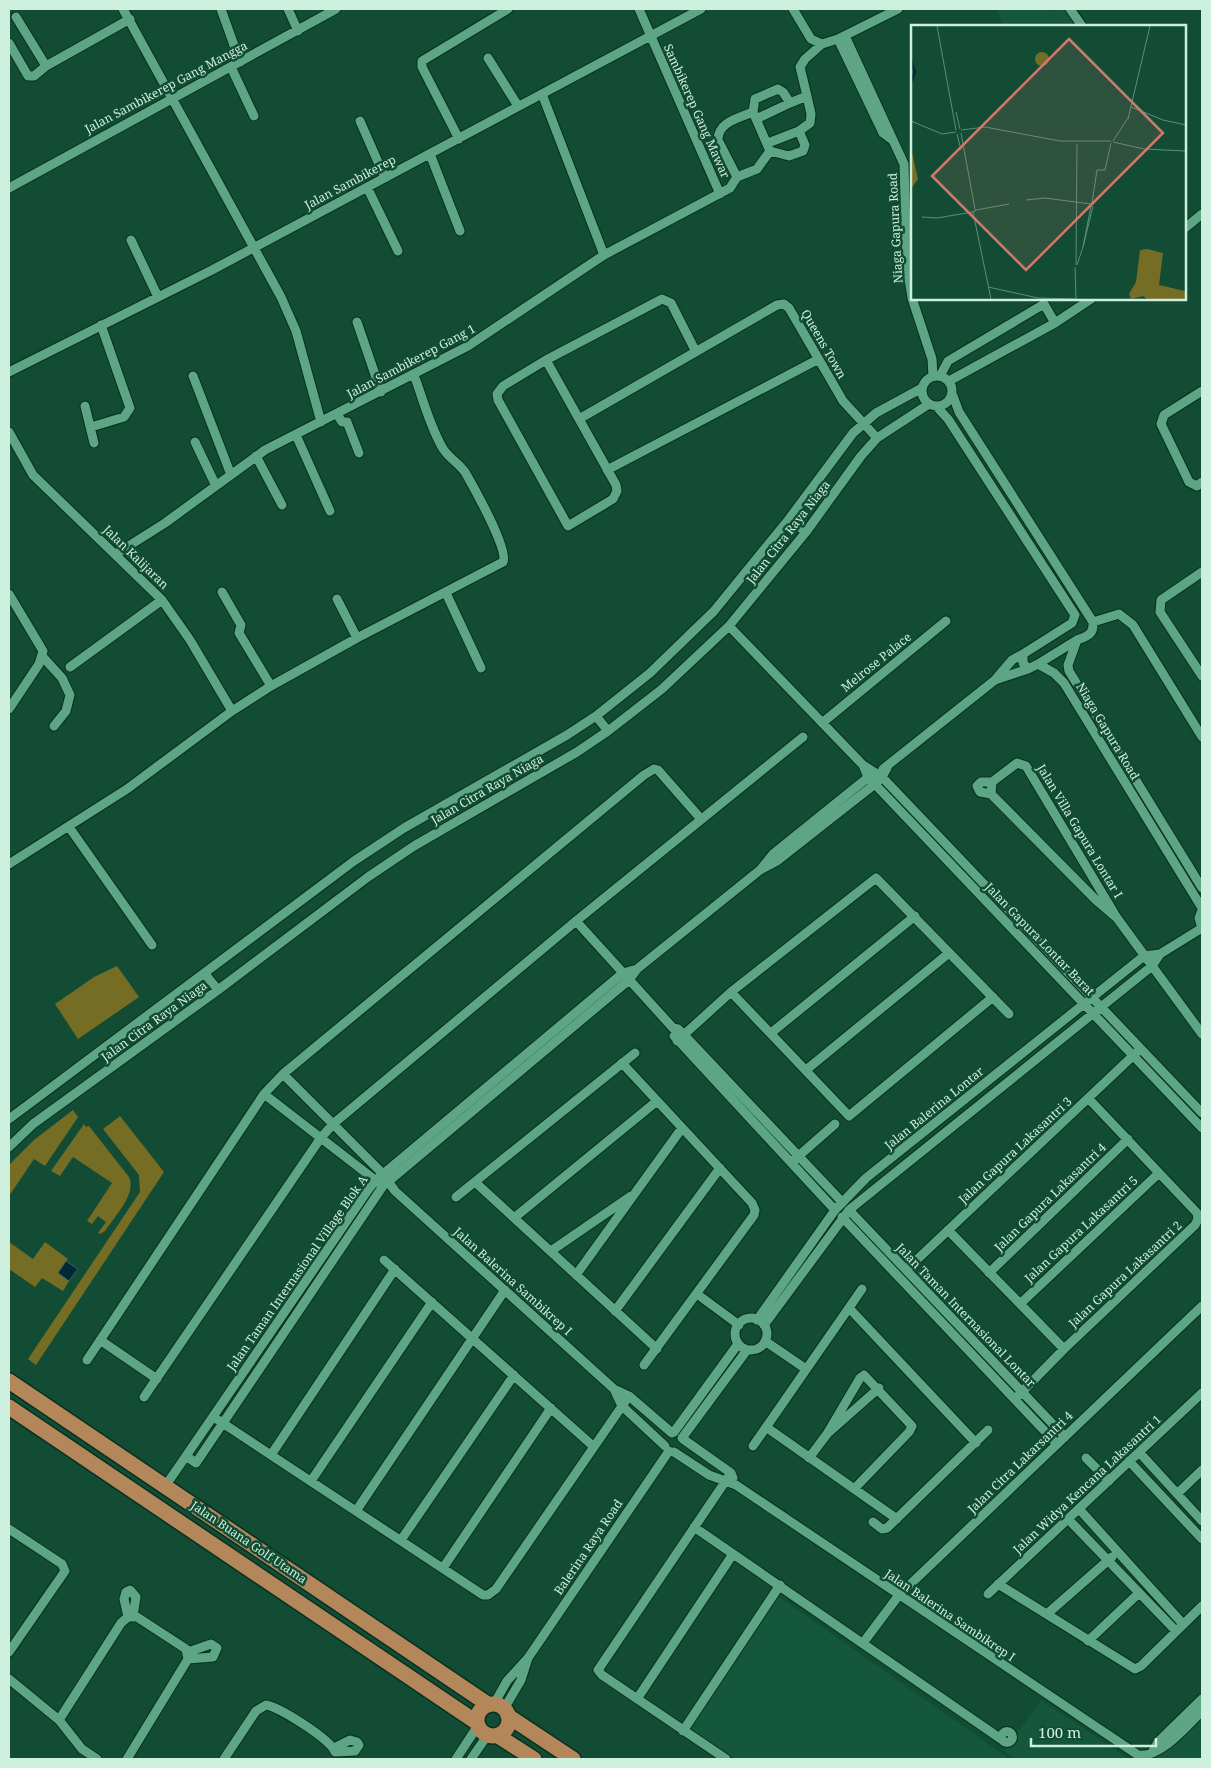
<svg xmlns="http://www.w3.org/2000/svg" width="1211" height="1768" font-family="'Noto Serif',serif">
  <rect width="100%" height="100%" fill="#124c35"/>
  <!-- built -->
  <path fill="#14573d" d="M 996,9 L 1045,9 L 1047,11 L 1070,9 L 1081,26 L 1004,26 Z
    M 772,1592 L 1010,1759 L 736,1759 L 684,1725 Z
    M 1041,1700 L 1129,1759 L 1015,1759 L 1004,1751 Z
    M 1202,1710 L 1202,1759 L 1151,1759 Z"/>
  <!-- green -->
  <path fill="#756d24" d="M 117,966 L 139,997 L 78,1039 L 55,1004 L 94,977 Z
    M 73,1110 L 78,1117 L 45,1166 L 34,1159 L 9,1196 L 9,1165 L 34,1140 Z
    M 120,1116 L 164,1172 L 36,1365 L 28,1359 L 140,1192 L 139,1175 L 103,1129 Z
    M 84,1124 L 86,1127 L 89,1126 L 129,1177 C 137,1194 114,1217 105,1231 L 100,1234 L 98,1233 L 106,1222 L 98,1216 L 92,1224 L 87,1221 L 112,1183 L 73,1157 L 60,1176 L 51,1171 Z
    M 9,1242 L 33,1259 L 45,1242 L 68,1259 L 58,1273 L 69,1281 L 63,1291 L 42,1278 L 35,1287 L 9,1269 Z"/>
  <!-- water -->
  <path fill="#002a36" stroke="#3d6568" d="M 66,1261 L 78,1269 L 69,1281 L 58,1273 Z"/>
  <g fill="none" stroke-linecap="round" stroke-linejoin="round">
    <defs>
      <path id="minor" d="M 123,9 L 281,297 L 296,331 L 321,422
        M 221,9 L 240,62
        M 288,9 L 298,31
        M 639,9 L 720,194
        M 793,9 L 811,39 L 822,44 L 838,39 L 898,9
        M 1070,9 L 1082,26
        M 16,17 L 46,66 L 130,19
        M 845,36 L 904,164 L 907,266 L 912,298 L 932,359 L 933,376
        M 838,39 L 883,133 L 891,139
        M 9,43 L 28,76 L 34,76 L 46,66
        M 488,58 L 518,106
        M 231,67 L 254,116
        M 542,94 L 604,255
        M 756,119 L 790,103
        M 360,121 L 385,178
        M 459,139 L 422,67 L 422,61 L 508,9
        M 768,143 L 799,131 L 810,123 L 811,114 L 807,96
        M 770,151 L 789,156 L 803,151 L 805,145 L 799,131
        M 430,154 L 460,231
        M 737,177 L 757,169 L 770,151 L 753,112 L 755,99 L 778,89 L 783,92 L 790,103 L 807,96 L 800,67 L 805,59 L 822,44
        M 367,187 L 398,251
        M 9,188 L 336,9
        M 1185,228 L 1202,214
        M 131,240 L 158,297
        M 357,322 L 381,392
        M 546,360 L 616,485 L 617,491 L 613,499 L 568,526 L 498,400 L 497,394 L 503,386 L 546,360 L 662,299 L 671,303 L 696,352
        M 9,372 L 212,270 L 701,9
        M922 391a15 15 0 1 1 30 0a15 15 0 1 1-30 0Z
        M 193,376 L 231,475
        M 940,376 L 948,361 L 1044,304 L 1055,323
        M 949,381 L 1055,323 L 1091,299
        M 1202,391 L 1164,415 L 1161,424 L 1189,482 L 1197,486 L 1202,482
        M 952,393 L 959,412 L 1093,622 C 1094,635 1087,636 1077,640 L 1068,665 L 1069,671 L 1202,888
        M 85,406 L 94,443
        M 936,406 L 948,419 L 1075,615 L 1072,623 L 1023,654 L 1023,663 L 1028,669 L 1038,664 L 1054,673 L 1064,683 L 1202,908
        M 337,414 L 342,422 L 347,422 L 359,453
        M 579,419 L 777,305 L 784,304 L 789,308 L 843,401 L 877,438
        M 91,427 L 124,417 L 130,408 L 101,325
        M 9,432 L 33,475 L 162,600 L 190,640 L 232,711
        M 296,435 L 330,511
        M 195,442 L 216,486
        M 256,456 L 282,505
        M 607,470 L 817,360
        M 789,519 L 806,532
        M 116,554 L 165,523 L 265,450 L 468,346 L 604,255 L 730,188 L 737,177 L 718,140 C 718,122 739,118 753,112
        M 1202,572 L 1161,600 L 1160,612 L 1202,676
        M 222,592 L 241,625 L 239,633 L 271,686
        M 446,593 L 481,668
        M 9,594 L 43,651 L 39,664 L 9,709
        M 337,599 L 357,638
        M 1093,622 L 1119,614 L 1133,625 L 1202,737
        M 729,626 L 863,765 L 882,777 L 1202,1113
        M 1023,654 L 1012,660 L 995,680 L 1028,669
        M 42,656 L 62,678 L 70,695 L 66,711 L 54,726
        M 1038,664 L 1077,640
        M 70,667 L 162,600
        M 596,716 L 608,731
        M 822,723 L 946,621
        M 863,765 L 868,777 L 1202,1128
        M 883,769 L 995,680
        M 991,794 L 980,792 L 977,786 L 981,782 L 992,782
        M 69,827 L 152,945
        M 9,864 L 127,789 L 232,711 L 271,686 L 357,638 L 503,562 C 509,550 473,486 465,472 C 458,462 447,457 442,447 C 429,424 423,399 414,375
        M 760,870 L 773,854 L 871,775
        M 1202,910 L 1199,918 L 1202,928
        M 1117,918 L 1096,900 L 991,794 L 992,782 L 1017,763 L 1026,766 L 1117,918 L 1202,1034
        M 576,921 L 673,1028 L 678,1029 L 688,1039 L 842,1202
        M 637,969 L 760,870 L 777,861 L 875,784 L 882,777 L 887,768
        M 205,974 L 218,990
        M 731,992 L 849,1116 L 993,997
        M 771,1033 L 915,916
        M 674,1036 L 835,1210
        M 677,1041 L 731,992 L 876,878 L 1009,1014
        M 622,1063 L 752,1203 L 755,1210 L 754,1215 L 644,1365
        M 806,1070 L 949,953
        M 283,1074 L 382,1173 L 395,1191 L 614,1389 L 629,1396 L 672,1433
        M 264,1094 L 379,1183
        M 9,1119 L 354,861 L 404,828 L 567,735 L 596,716 L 650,673 L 714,611 L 789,519 L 853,433 L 876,413 L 922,388
        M 9,1147 L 33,1124 L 218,990 L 368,877 L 414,846 L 577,752 L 608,731 L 662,689 L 729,626 L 806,532 L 861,456 L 877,438 L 929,404
        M 794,1160 L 835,1124
        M 475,1182 L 657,1349
        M 456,1197 L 635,1053
        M 849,1210 L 1065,1437
        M 842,1217 L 1057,1444
        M 514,1218 L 657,1101
        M 948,1230 L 1064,1349
        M 551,1251 L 631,1196
        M 384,1260 L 593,1446
        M 906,1270 L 1137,1052
        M 989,1273 L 1128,1139
        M 576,1275 L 682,1128
        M 697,1294 L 739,1325
        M 1020,1304 L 1159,1173
        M 849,1308 L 976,1443
        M 615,1311 L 720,1168
        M735 1334a16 16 0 1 1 32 0a16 16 0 1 1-32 0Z
        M 757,1320 L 835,1210 L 866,1178 L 1144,956 L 1160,954 L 1202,928
        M 764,1325 L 849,1210 L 1152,966 L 1160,954
        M 100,1340 L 157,1379
        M 765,1341 L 806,1369
        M 87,1360 L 264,1094 L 283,1074 L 644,775 L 654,769 L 658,770 L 701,819
        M 614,1389 L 622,1406 L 665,1446
        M 144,1397 L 320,1139 L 333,1124 L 576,921 L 803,737
        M 1015,1399 L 1064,1349 L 1195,1225 L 1198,1219 L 1197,1213 L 1088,1098
        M 218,1420 L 483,1595 L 488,1595 L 496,1589 L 629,1396
        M 766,1427 L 897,1519
        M 674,1432 L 738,1344
        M 827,1434 L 860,1378 L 864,1375 L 912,1426 L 909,1432 L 854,1489
        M 682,1438 L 747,1350
        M 683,1439 L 731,1473 L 733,1478
        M 753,1446 L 862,1289
        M 674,1452 L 709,1475 L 736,1485 L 1138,1755 C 1161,1758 1187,1726 1202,1711
        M 1139,1452 L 1202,1521
        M 271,1455 L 395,1269
        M 809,1458 L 827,1434 L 879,1388
        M 1086,1458 L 1109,1481
        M 1129,1461 L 1202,1539
        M 311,1481 L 432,1302
        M 166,1485 L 186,1456 L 368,1190 L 376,1180 L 623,973 L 637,969 L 629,980 L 383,1186 L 196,1463 L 186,1456
        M 1177,1494 L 1202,1470
        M 1080,1510 L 1183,1624
        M 356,1511 L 505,1290
        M 1069,1520 L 1176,1631
        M 873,1522 L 882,1529 L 887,1528 L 988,1430
        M 694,1527 L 1001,1739
        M 9,1529 L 62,1564 L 65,1571 L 9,1652
        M 401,1540 L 514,1375
        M 443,1568 L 551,1408
        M 998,1584 L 1135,1669 L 1141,1666 L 1202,1606
        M 988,1594 L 1202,1393
        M 1047,1614 L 1112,1557
        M 128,1617 L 124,1599 L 126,1592 L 130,1590 L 136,1597 L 133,1616
        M 1088,1641 L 1139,1593
        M 863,1643 L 899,1595 L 1202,1306
        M 188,1652 L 211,1644 L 217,1648 L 213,1657 L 188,1659
        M 9,1679 L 59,1720 L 82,1749 L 97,1759
        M 637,1699 L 733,1554
        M 494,1704 L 507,1681 L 528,1658 L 669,1451
        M 504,1709 L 521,1680 L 528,1658
        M 59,1720 L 121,1623 L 128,1617 L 137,1617 L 186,1649 L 188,1659 L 127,1759
        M 683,1731 L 780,1585
        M1001.5 1737a5.5 5.5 0 1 1 11 0a5.5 5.5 0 1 1-11 0Z
        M 334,1748 L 350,1740 L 357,1742 L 359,1745 L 355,1751 L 335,1752
        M 1153,1751 L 1158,1742 L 1202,1699
        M 224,1759 L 256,1711 L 266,1705 C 279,1707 332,1740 335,1752
        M 456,1759 L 477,1727
        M 471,1759 L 487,1736
        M 726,1759 L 602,1675 L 598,1670 L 731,1473"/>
      <path id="major" d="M 9,1381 L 489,1705
        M 9,1407 L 476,1722
        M477 1720a16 16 0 1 1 32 0a16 16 0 1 1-32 0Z
        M 508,1716 L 573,1759
        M 498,1736 L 534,1759"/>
    </defs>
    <!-- minor casing -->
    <use href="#minor" stroke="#073020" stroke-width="11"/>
    <!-- major casing -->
    <use href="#major" stroke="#073020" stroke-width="18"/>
    <!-- minor -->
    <use href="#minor" stroke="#5da584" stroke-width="9"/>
    <!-- major -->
    <use href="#major" stroke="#b4875a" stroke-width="15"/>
  </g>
  <g text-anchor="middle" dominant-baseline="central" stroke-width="5" stroke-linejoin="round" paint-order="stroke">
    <!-- street labels -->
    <g font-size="12" fill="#ccf0dd" stroke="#124c35">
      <text transform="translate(166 87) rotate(-28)">Jalan Sambikerep Gang Mangga</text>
      <text transform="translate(697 111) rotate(66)">Sambikerep Gang Mawar</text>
      <text transform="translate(350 182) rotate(-28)">Jalan Sambikerep</text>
      <text transform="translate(895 228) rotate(-93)">Niaga Gapura Road</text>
      <text transform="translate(824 344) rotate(60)">Queens Town</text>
      <text transform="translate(411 361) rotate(-28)">Jalan Sambikerep Gang 1</text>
      <text transform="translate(788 532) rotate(-52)">Jalan Citra Raya Niaga</text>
      <text transform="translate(136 557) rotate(44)">Jalan Kalijaran</text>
      <text transform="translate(876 662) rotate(-39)">Melrose Palace</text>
      <text transform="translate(1108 731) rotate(59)">Niaga Gapura Road</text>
      <text transform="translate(487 789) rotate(-30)">Jalan Citra Raya Niaga</text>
      <text transform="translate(1080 831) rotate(59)">Jalan Villa Gapura Lontar I</text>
      <text transform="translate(1040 939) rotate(46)">Jalan Gapura Lontar Barat</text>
      <text transform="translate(154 1021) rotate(-36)">Jalan Citra Raya Niaga</text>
      <text transform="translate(934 1108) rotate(-39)">Jalan Balerina Lontar</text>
      <text transform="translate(1015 1150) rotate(-43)">Jalan Gapura Lakasantri 3</text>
      <text transform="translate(1050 1197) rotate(-44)">Jalan Gapura Lakasantri 4</text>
      <text transform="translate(1081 1229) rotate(-43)">Jalan Gapura Lakasantri 5</text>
      <text transform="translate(297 1273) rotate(-55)">Jalan Taman Internasional Village Blok A</text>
      <text transform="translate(1125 1274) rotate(-43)">Jalan Gapura Lakasantri 2</text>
      <text transform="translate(513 1281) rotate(42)">Jalan Balerina Sambikrep I</text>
      <text transform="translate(966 1315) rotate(46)">Jalan Taman Internasional Lontar</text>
      <text transform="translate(1020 1462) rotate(-44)">Jalan Citra Lakarsantri 4</text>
      <text transform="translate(1087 1484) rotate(-43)">Jalan Widya Kencana Lakasantri 1</text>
      <text transform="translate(249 1542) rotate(34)">Jalan Buana Golf Utama</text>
      <text transform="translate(588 1547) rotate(-56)">Balerina Raya Road</text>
      <text transform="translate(950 1615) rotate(34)">Jalan Balerina Sambikrep I</text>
    </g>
  </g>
  <!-- overview -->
  <g transform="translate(911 25)">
    <rect width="275" height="275" fill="#124c35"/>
    <path d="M124 34a7 7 0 1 1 14 0a7 7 0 1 1-14 0ZM 0,123 L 7,154 L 0,164 ZM 236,224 L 252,228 L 248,260 L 274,266 L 275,274 L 236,274 L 232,271 L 220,274 L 218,269 L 225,257 L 229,225 Z" fill="#756d24"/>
    <path fill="none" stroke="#002a36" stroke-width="2.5" d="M 0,35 L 4,47 L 0,57"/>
    <path fill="none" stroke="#5c8e78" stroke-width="1" d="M 26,1 L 45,105M 220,82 L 252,95 L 275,100M 45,87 L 49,104M 217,94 L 239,1M 0,96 L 31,109 L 45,107M 50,105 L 74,102 L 149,116 L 200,116M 50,108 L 64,184M 46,109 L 50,125M 202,116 L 217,93M 202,117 L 233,124 L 275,126M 115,175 L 134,173 L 180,179M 181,178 L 186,145 L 194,145 L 200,118M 180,181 L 172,222 L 182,181M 65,185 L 98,179M 62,187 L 65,185 L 62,187 L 80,274M 11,192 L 26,193 L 62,187M 165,240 L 166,119M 166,240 L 172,222M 164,242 L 165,274M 77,262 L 127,273 L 166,274"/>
    <path fill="#d27870" fill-opacity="0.15" stroke="#d27870" stroke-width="2.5" d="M 158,14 L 252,108 L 115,245 L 21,151 Z"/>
    <rect width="275" height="275" fill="none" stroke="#ccf0dd" stroke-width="2.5"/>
  </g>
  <!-- border -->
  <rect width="1211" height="1768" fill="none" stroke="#ccf0dd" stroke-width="20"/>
  <!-- scale -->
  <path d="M1031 1738v8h125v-8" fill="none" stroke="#ccf0dd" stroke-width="2.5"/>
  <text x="1038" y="1738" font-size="15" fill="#ccf0dd" stroke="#124c35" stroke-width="4" paint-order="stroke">100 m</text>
</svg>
